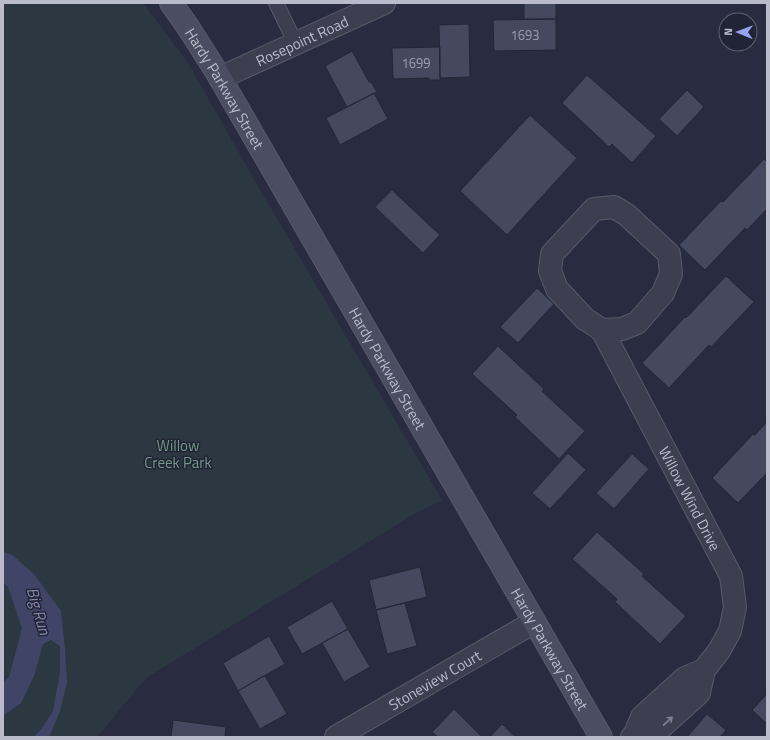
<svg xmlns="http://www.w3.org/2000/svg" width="770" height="740" font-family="'Titillium Web',sans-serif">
  <rect width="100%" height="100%" fill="#292c40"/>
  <!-- green -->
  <path fill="#2b3841" d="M 3,3 L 143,3 L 188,63 L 262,193 L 442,500 L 416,513 L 146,678 L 97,737 L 3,737 Z"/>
  <!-- water -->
  <path fill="#404567" d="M 3,552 L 12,555 L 33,573 L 61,611 L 65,649 L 67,683 L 60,711 L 49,737 L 34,737 L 42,728 L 53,711 L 60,672 L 60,646 L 51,640 L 43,644 L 34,676 L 21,703 L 3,716 L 3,683 L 9,677 L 22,628 L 8,587 L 3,582 Z"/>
  <!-- building -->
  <path fill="#45495f" stroke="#232637" d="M 524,3 L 556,3 L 556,19 L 524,19 Z
    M 556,19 L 556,50 L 494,51 L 493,20 Z
    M 469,24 L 470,77 L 440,78 L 439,25 Z
    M 440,47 L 440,80 L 429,80 L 429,78 L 393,79 L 392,48 Z
    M 352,51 L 369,82 L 371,82 L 377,92 L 347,107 L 325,66 Z
    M 587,75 L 656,136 L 632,163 L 612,144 L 609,147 L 562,103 Z
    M 687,90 L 704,107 L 677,136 L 659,119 Z
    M 374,93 L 388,119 L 340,145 L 326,118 Z
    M 530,115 L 577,158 L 507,235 L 460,191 Z
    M 764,159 L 767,162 L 767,209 L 747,230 L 745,228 L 705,270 L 679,245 L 720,202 L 721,201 L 723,202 Z
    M 392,190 L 440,235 L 423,253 L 375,207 Z
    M 726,276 L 754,302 L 711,347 L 709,345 L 669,388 L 642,363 L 685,317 L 686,318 Z
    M 537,288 L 554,304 L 518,343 L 500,327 Z
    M 498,346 L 544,389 L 542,391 L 585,431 L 559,459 L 515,417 L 517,415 L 472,374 Z
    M 767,422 L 767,473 L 738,503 L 712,478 L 753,434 L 755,435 Z
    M 568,453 L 586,470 L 550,509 L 532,493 Z
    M 632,454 L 649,469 L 614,509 L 596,493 Z
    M 597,532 L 644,574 L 642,576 L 686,616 L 660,644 L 615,602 L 617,599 L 572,559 Z
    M 420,567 L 427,597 L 376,610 L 369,580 Z
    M 332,601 L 348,629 L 302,654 L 287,627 Z
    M 405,603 L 417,646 L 387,654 L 376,610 Z
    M 348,629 L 370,667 L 344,682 L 322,643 Z
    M 269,636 L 285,664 L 238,691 L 223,663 Z
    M 263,676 L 265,676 L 287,714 L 260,729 L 238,691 Z
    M 767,694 L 767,724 L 752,710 Z
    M 454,709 L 482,737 L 438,737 L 432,732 Z
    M 707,714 L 726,730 L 720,737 L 687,737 Z
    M 173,720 L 226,727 L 225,737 L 171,737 Z
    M 502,724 L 515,737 L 490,737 Z"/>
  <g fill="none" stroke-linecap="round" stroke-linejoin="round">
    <defs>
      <path id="service" d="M 276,3 L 296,44"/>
      <g id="minor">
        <path id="s1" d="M 220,78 L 384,3"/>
        <path d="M 614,207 L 627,215 L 669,254 L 671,274 L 663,293 L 637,323 L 622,329 L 602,330 L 585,319 L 557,289 L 550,271 L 552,254 L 594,209 Z"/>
        <path id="s2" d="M 602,330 L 731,576 L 735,607 L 730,631 L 719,651 L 704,670 L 699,693 L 656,732 L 632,737"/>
        <path d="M 634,736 L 642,717 L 685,678 L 704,670"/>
        <path id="s3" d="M 336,737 L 534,622"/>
      </g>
      <g id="secondary">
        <path id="s4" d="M 171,3 L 188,27 L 216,71 L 601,737"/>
      </g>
    </defs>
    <!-- service casing -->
    <use href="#service" stroke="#575a6a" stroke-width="16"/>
    <!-- minor casing -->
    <use href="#minor" stroke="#575a6a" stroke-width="24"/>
    <!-- secondary casing -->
    <use href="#secondary" stroke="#575a6a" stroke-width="24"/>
    <!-- service -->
    <use href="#service" stroke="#3d3f50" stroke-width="14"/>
    <!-- minor -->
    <use href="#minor" stroke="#3d3f50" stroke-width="22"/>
    <!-- secondary -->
    <use href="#secondary" stroke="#4b4d62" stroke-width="22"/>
  </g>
  <!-- one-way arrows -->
  <defs><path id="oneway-shaft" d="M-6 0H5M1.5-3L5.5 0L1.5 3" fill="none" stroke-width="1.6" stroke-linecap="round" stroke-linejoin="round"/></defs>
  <use stroke="#818393" href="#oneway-shaft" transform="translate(668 721) rotate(-43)"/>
  <g text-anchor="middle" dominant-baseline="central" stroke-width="3" stroke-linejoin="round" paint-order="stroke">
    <!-- number labels -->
    <g font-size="13" fill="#9c9eaf">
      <text x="525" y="35">1693</text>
      <text x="416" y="63">1699</text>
    </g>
    <!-- street labels -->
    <g font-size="15" fill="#b9bbca" stroke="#212435">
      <text stroke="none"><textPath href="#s1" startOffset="90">Rosepoint Road</textPath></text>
      <text stroke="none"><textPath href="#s4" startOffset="101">Hardy Parkway Street</textPath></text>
      <text stroke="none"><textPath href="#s4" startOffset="425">Hardy Parkway Street</textPath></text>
      <text stroke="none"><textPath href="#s2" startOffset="190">Willow Wind Drive</textPath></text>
      <text stroke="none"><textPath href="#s4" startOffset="749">Hardy Parkway Street</textPath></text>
      <text stroke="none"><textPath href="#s3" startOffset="114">Stoneview Court</textPath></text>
    </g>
    <!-- park labels -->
    <g font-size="15" fill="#729986" stroke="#212435">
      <text x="178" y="445">Willow<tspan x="178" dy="17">Creek Park</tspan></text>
    </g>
    <!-- water labels -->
    <g font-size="16" font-style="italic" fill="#8489af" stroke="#212435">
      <text transform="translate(39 611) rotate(74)">Big Run</text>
    </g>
  </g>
  <!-- border -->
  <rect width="770" height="740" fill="none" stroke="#b9bbca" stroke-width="8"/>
  <!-- north arrow -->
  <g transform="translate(738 32) rotate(271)"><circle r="19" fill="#212435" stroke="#5e6071"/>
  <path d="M0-3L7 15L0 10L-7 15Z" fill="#98a1f0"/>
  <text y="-6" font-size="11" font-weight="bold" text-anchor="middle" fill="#b9bbca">N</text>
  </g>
</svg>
